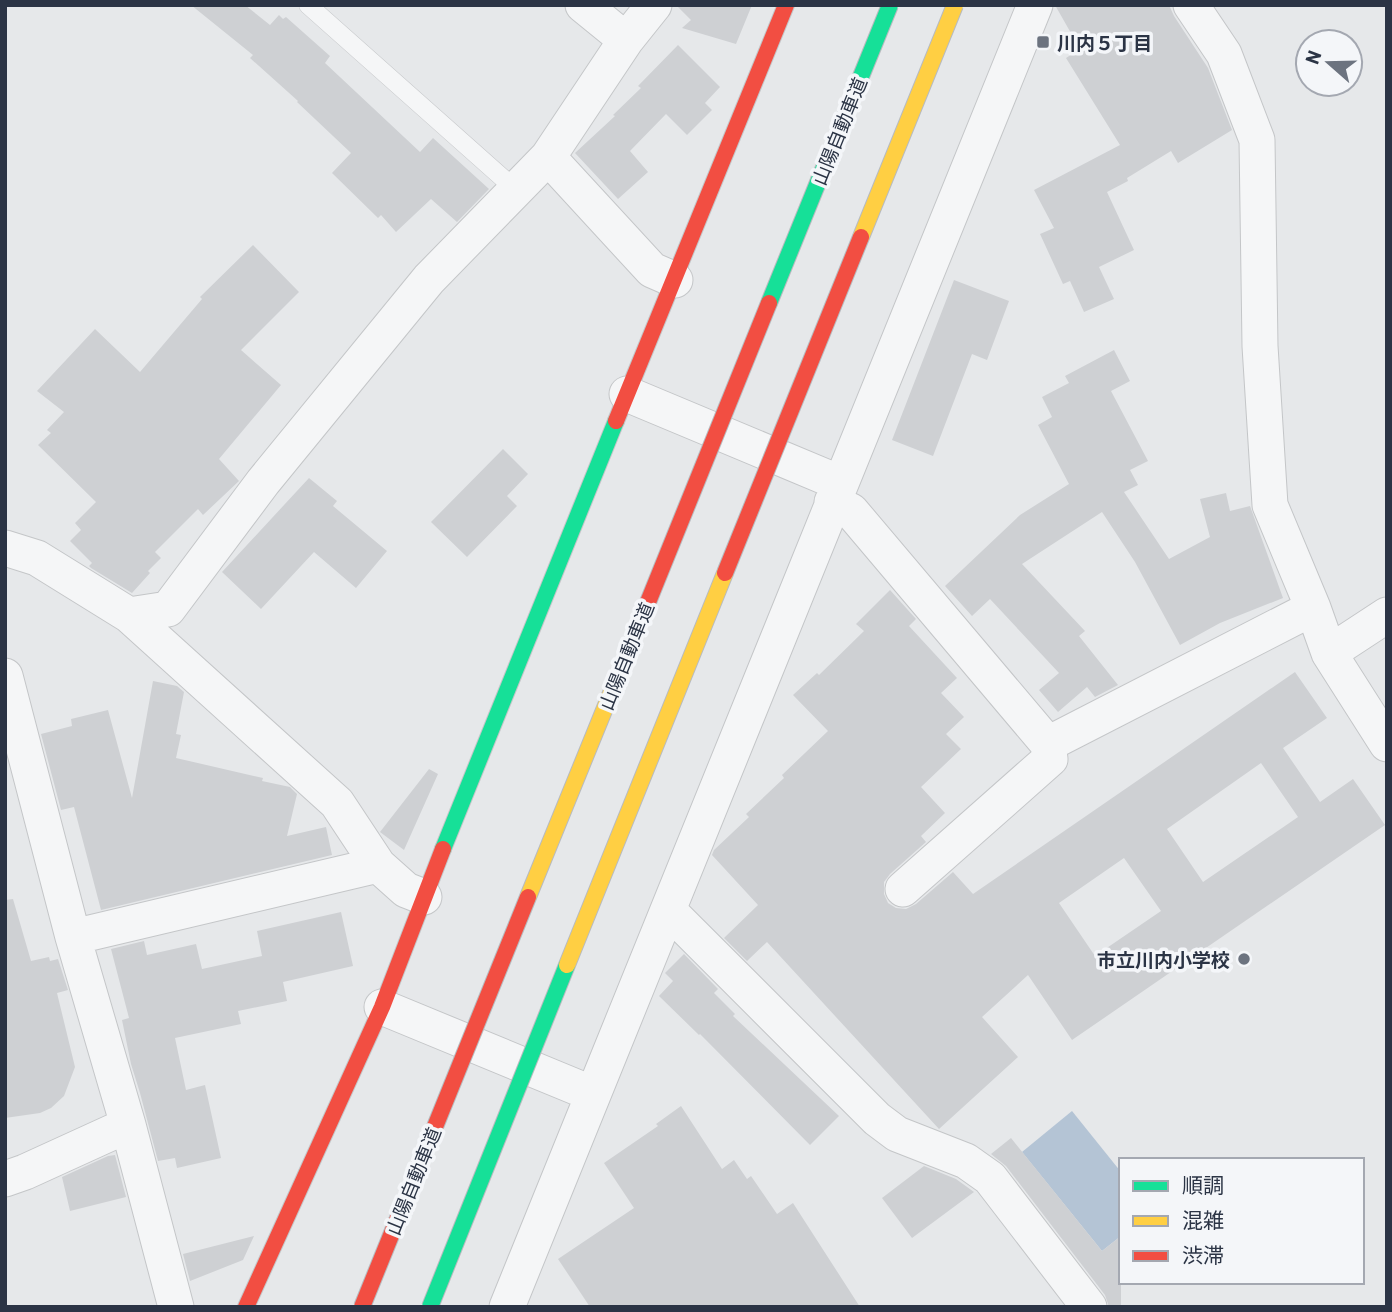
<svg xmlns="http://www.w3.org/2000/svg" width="1392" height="1312" font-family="Barlow,'Noto Sans JP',sans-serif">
  <rect width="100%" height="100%" fill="#e6e8ea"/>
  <!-- water -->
  <path fill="#b4c4d5" d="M 1072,1111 L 1121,1172 L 1121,1236 L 1102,1251 L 1022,1152 Z"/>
  <!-- building -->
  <path fill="#ced0d3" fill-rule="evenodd" d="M 191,5 L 245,5 L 270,25 L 279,15 L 283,19 L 286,17 L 330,56 L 325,63 L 420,152 L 433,138 L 489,189 L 457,222 L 431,199 L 396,232 L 381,215 L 378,218 L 332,173 L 351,153 L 297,102 L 298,101 L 250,58 L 253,55 Z
    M 676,5 L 752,5 L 736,44 L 682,28 L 691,20 Z
    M 1055,5 L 1169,5 L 1174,16 L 1208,68 L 1232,130 L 1178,163 L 1171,151 L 1127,178 L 1128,181 L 1107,192 L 1134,250 L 1099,267 L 1114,299 L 1084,312 L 1070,281 L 1063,284 L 1040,234 L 1054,228 L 1034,190 L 1120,145 L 1066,58 L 1080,49 Z
    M 678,45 L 720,87 L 705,103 L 712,110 L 687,135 L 666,114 L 630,151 L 648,172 L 618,199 L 575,153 L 615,116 L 613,115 L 641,88 L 638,86 Z
    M 253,245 L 299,292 L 241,350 L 281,385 L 219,459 L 239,481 L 203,515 L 198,509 L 155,552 L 161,558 L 148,571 L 150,573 L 132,593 L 91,568 L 89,566 L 92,563 L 70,541 L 81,530 L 75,523 L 96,502 L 38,445 L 51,433 L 47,430 L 64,412 L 37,391 L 95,329 L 140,372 L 202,299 L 200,297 Z
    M 954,280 L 1009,301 L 987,360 L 972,354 L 933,456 L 892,440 Z
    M 1114,350 L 1130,381 L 1111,391 L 1148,461 L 1130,470 L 1138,485 L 1124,492 L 1169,559 L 1210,537 L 1200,499 L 1226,493 L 1230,511 L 1250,506 L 1283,598 L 1220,623 L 1180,645 L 1135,562 L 1102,512 L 1022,564 L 1085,631 L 1079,636 L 1118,685 L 1095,697 L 1087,687 L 1058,712 L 1039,690 L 1059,673 L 990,599 L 972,616 L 945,586 L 1020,515 L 1069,484 L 1038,425 L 1052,417 L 1042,397 L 1069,383 L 1065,376 Z
    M 503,449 L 528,474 L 507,496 L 517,506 L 467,557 L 431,522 Z
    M 309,478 L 337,501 L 333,506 L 387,551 L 356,588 L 314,552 L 261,609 L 222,572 Z
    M 890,590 L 916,619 L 909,626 L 957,678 L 941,693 L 964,717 L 946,734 L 961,749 L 921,787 L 945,813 L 921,836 L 926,842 L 890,874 L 884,882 L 884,894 L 888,903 L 896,908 L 906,909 L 916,904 L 953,872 L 973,894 L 1295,672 L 1327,718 L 1283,748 L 1320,802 L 1353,779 L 1385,825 L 1072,1040 L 1028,975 L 982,1017 L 1018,1057 L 939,1129 L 767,942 L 747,961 L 724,938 L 758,905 L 712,855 L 714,850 L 749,817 L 746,814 L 784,778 L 782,775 L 828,731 L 793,695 L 817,673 L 819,675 L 864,631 L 856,624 ZM 1261,763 L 1298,817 L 1203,882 L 1167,829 ZM 1124,858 L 1161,911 L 1095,956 L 1059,903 Z
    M 153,681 L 177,686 L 184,692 L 176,734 L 181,735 L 176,758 L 263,778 L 262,781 L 290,787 L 297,794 L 287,836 L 326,827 L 332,855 L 101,910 L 74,807 L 61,810 L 41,734 L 72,726 L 71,719 L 108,710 L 132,798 Z
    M 429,769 L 438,774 L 404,850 L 380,832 Z
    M 13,899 L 31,961 L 49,957 L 50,961 L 58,959 L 68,990 L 57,993 L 75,1067 L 64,1096 L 51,1108 L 40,1113 L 5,1118 L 5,900 Z
    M 341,912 L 353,966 L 283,982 L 287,1001 L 238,1011 L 241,1024 L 175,1038 L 186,1090 L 205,1085 L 221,1158 L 177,1168 L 175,1158 L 158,1161 L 140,1093 L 131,1064 L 122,1020 L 129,1018 L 111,949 L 144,941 L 147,955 L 196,944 L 202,969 L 262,956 L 257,931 Z
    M 684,954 L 718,989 L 714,993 L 735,1014 L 733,1016 L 839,1116 L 810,1145 L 700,1034 L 699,1035 L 659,996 L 673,981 L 665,973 Z
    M 681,1106 L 722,1169 L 734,1160 L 747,1179 L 751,1176 L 777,1214 L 793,1203 L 860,1307 L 590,1307 L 558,1259 L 634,1208 L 604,1163 L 658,1126 L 656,1124 Z
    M 1011,1138 L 1102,1251 L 1121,1236 L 1121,1307 L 1109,1307 L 1105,1295 L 1006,1166 L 991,1154 Z
    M 115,1155 L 126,1197 L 70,1211 L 62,1177 L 108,1156 Z
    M 924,1166 L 956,1179 L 974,1192 L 912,1238 L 882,1198 Z
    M 254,1236 L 243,1260 L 190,1281 L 183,1254 Z"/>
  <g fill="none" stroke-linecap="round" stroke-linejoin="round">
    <defs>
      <path id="lane" d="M 308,5 L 515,189"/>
      <path id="street" d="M 583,5 L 626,40
        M 1191,5 L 1224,54 L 1257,140 L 1260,346 L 1270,505 L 1313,608 L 1329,653 L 1387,744
        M 548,157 L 652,270 L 675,280
        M 627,394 L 840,483
        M 832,502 L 851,511 L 1048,744 L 1313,608
        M 5,548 L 37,558 L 129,615 L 337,803 L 378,865 L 406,890 L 424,897
        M 129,615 L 168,609 L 263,482 L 429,279 L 548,157 L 626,40 L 654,5
        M 1329,653 L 1387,615
        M 5,676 L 73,937 L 128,1125 L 176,1307
        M 903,889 L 1050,759 L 1048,744
        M 668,910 L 877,1119 L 897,1134 L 966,1161 L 990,1178 L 1089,1307
        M 73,937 L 378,865
        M 382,1007 L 593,1094
        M 5,1179 L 25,1172 L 128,1125
        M 507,1307 L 1035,5"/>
      <path id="fast" d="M 443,849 L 616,421"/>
      <path id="jam" d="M 616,421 L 786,5
        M 246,1307 L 382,1007 L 443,849"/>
    </defs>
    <!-- lane casing -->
    <use href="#lane" stroke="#c4c6c8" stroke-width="19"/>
    <!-- street casing -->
    <use href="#street" stroke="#c4c6c8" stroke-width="37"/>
    <!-- fast casing -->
    <use href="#fast" stroke="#c4c6c8" stroke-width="18"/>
    <!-- jam casing -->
    <use href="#jam" stroke="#c4c6c8" stroke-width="18"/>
    <!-- lane -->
    <use href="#lane" stroke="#f5f6f7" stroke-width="18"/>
    <!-- street -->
    <use href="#street" stroke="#f5f6f7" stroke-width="35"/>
    <!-- fast -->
    <use href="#fast" stroke="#16e098" stroke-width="16"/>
    <!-- jam -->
    <use href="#jam" stroke="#f24e42" stroke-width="16"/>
    <defs>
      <path id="fast-bridge" d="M 769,303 L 890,5
        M 430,1307 L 567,965"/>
      <path id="slow-bridge" d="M 861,237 L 955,5
        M 528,897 L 642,617
        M 567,965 L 725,573"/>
      <path id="jam-bridge" d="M 725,573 L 861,237
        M 642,617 L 769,303
        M 362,1307 L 528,897"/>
    </defs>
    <!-- fast-bridge casing -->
    <use href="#fast-bridge" stroke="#b8bbbf" stroke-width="18" stroke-linecap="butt"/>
    <!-- slow-bridge casing -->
    <use href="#slow-bridge" stroke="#b8bbbf" stroke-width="18" stroke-linecap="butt"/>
    <!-- jam-bridge casing -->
    <use href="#jam-bridge" stroke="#b8bbbf" stroke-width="18" stroke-linecap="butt"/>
    <!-- fast-bridge -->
    <use href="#fast-bridge" stroke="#16e098" stroke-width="16"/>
    <!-- slow-bridge -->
    <use href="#slow-bridge" stroke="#ffcf43" stroke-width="16"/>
    <!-- jam-bridge -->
    <use href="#jam-bridge" stroke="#f24e42" stroke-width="16"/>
  </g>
  <!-- markers -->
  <g fill="#6c737f" stroke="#f4f6f9" stroke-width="2.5">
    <rect x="1036" y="35" width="14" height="14" rx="3.5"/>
    <circle cx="1244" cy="959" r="7"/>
  </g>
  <g text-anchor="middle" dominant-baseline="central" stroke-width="7" stroke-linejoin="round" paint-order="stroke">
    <!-- poi labels -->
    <g font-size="19" font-weight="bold" fill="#2b3445" stroke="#f4f6f9" text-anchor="start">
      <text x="1057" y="42">川内５丁目</text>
      <text x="1230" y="959" text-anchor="end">市立川内小学校</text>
    </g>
    <!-- street labels -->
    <g font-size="19" fill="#2b3445" stroke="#f4f6f9">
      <text transform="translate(839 131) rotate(-68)">山陽自動車道</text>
      <text transform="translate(626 656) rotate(-68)">山陽自動車道</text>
      <text transform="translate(413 1181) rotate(-68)">山陽自動車道</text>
    </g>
  </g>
  <!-- border -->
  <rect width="1392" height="1312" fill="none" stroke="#2b3445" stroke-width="14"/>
  <!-- legend -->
  <rect x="1119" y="1158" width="245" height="126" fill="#f4f6f9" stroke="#a4a8b1" stroke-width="2"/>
  <rect x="1133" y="1181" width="35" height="10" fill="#16e098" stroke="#a4a8b1" stroke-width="2"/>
  <text x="1182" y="1193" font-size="21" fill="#2b3445">順調</text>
  <rect x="1133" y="1216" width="35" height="10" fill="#ffcf43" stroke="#a4a8b1" stroke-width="2"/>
  <text x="1182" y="1228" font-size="21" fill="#2b3445">混雑</text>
  <rect x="1133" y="1251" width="35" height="10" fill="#f24e42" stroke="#a4a8b1" stroke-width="2"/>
  <text x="1182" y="1263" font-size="21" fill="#2b3445">渋滞</text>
  <!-- north arrow -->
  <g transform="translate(1329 63) rotate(290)"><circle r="33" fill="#f4f6f9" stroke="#a4a8b1" stroke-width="2"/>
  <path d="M0-5L12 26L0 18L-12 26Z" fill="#6c737f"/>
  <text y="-10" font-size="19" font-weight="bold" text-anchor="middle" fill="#2b3445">N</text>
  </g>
</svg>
